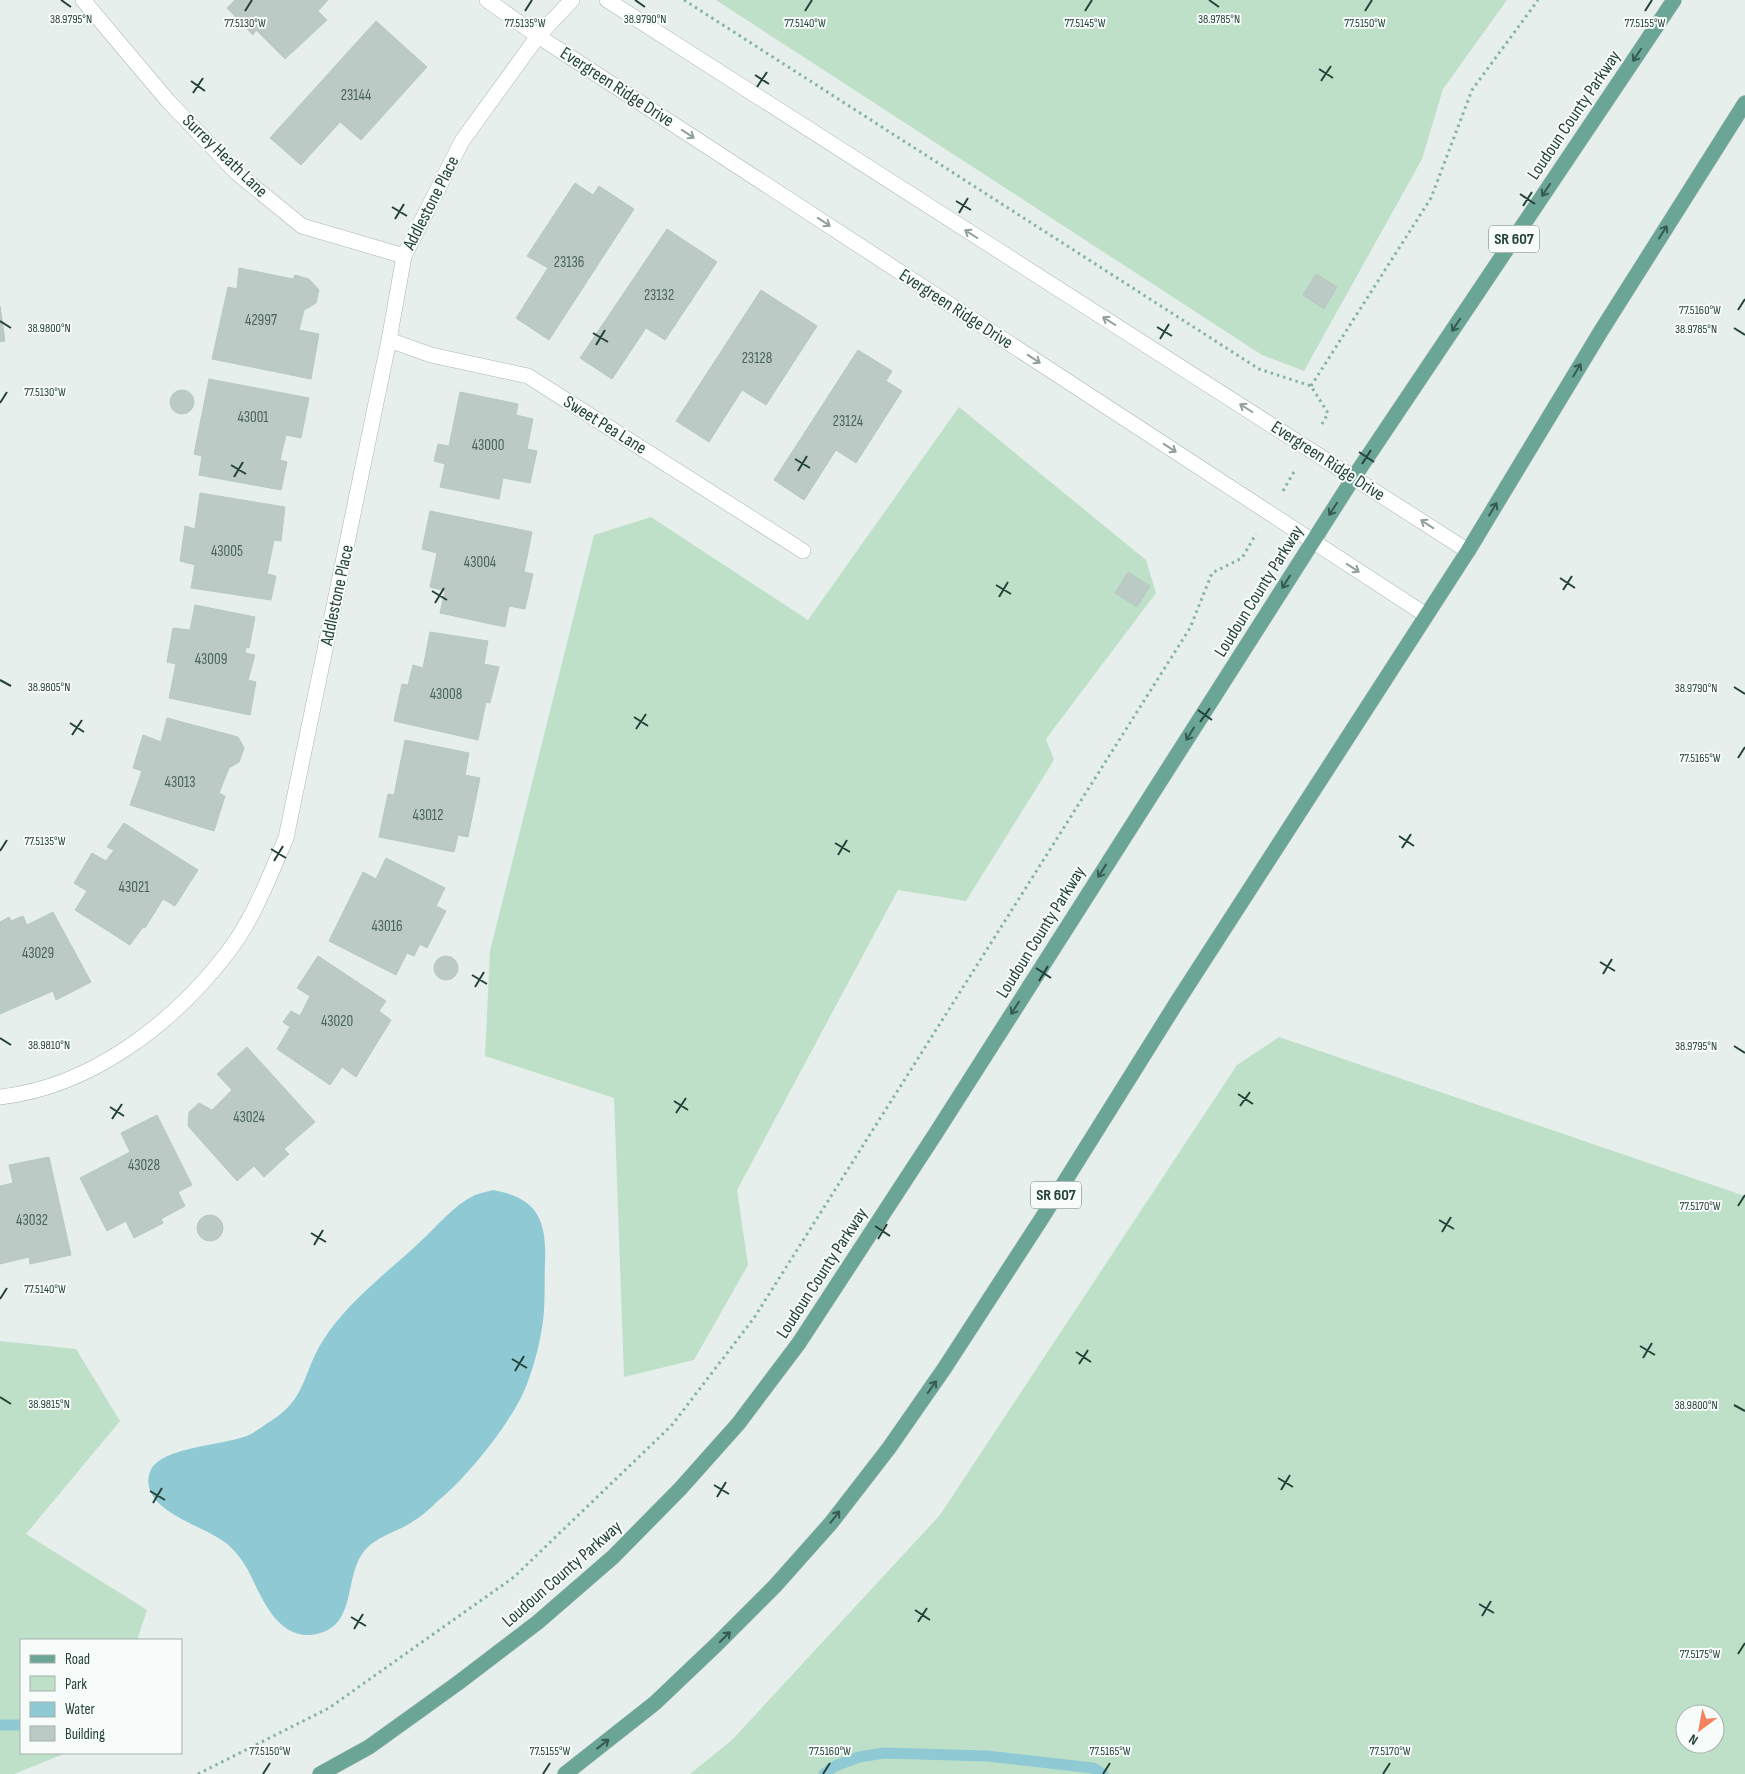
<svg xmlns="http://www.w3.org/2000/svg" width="1745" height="1774" font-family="'Sofia Sans Condensed',sans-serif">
  <rect width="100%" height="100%" fill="#e6efeb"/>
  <!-- green -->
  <path fill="#bfe0c8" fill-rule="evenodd" d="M 716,0 L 1507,0 L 1443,89 L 1422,159 L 1304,371 L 1262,355 Z
    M 959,407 L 1146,560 L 1156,593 L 1046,739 L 1054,760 L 966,901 L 898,890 L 737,1190 L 748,1265 L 694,1360 L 624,1377 L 614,1098 L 485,1056 L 490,951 L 594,535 L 651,517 L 808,620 Z
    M 1279,1037 L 1745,1196 L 1745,1774 L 690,1774 L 732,1740 L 940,1515 L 1237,1065 ZM 1685,1714 L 1715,1714 L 1715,1744 L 1685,1744 Z
    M 0,1341 L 76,1349 L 120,1421 L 26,1534 L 147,1610 L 137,1640 L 21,1640 L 21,1753 L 66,1753 L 14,1774 L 0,1774 Z"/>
  <!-- water -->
  <path fill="#8ec9d4" d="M 493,1190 C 537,1198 547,1219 545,1263 C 544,1286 546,1311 541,1333 C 538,1351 532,1372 525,1389 C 510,1424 468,1476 439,1500 C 430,1509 419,1518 409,1524 C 395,1532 375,1538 365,1550 C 343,1576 358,1625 317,1634 C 278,1642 262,1598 248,1570 C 242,1560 233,1547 223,1541 C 202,1525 137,1509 150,1472 C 160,1446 224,1446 249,1435 C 257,1431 264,1425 271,1421 C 306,1399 303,1373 322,1342 C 346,1303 388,1272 421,1241 C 437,1226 454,1205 475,1195 C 480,1193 487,1192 493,1190 Z"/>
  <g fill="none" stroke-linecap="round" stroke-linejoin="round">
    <!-- stream -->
    <path stroke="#8ec9d4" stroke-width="11" d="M 0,1725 L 21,1725
      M 824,1774 L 835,1766 L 859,1757 L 884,1753 L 987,1756 L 1093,1768 L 1103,1774"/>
  </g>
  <!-- building -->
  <path fill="#bbcac4" stroke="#b8c9c2" d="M 235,0 L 328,0 L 318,11 L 327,20 L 285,59 L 256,30 L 253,35 L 227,8 Z
    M 376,21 L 427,67 L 361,140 L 340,122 L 301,165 L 270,138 Z
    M 575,183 L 593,195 L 599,186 L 634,209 L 549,340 L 516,318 L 548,268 L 527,256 Z
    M 667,229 L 717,262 L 665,340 L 646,328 L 612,379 L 580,358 Z
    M 239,268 L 293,279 L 295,275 L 309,279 L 319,290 L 316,303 L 304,310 L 299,330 L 319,334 L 311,379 L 212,359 L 228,287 L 237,289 Z
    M 1316,274 L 1337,287 L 1324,309 L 1303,295 Z
    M 761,290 L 817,326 L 766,405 L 742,390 L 709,442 L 676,421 Z
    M 0,306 L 5,341 L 0,342 Z
    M 858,350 L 892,371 L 886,381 L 902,391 L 856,463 L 836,450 L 804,500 L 774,480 Z
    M 209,379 L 309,398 L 301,438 L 286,435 L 280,460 L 287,462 L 281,490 L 199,475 L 202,456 L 194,454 Z
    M170 402a12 12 0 1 1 24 0a12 12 0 1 1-24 0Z
    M 460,392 L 518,404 L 516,415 L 533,419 L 527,449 L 537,451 L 530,483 L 503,478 L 499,499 L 440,487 L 445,464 L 434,461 L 438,444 L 449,446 Z
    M 200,493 L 285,507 L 281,541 L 274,540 L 267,574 L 276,576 L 271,600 L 191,588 L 195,565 L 180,561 L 185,526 L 195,529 Z
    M 430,511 L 532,532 L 524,572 L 533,574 L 525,609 L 509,606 L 505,627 L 440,613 L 445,591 L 430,587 L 437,553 L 422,549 Z
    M 1128,572 L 1150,586 L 1137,607 L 1115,593 Z
    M 195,605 L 255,617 L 249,648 L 246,647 L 245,653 L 255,655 L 248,680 L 256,682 L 250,715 L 169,698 L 176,664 L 167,662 L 173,628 L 190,630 Z
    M 430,632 L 488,641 L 484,664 L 499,667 L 490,703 L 486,702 L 478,740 L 394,721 L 402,684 L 408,685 L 413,665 L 423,668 Z
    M 167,718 L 238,737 L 244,748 L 239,762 L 229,768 L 219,793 L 225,796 L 214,831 L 130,805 L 142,771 L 133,768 L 143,735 L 161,742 Z
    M 405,740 L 469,753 L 465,775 L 480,778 L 468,837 L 458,835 L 454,852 L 379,837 L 388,794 L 394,795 Z
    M 124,823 L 198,870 L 175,906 L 163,899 L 145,928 L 143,927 L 130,945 L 75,910 L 87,891 L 74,883 L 92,853 L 106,861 L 114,850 L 107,847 Z
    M 386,858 L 445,888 L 436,906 L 446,911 L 427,948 L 420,944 L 414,956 L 407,953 L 396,975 L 329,941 L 363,872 L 376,879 Z
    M 53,912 L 91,982 L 56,1000 L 53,991 L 0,1014 L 0,922 L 9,917 L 11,921 L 23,916 L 27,925 Z
    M 318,956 L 386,1001 L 379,1011 L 391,1020 L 356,1077 L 342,1067 L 330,1085 L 277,1049 L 290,1027 L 283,1022 L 291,1011 L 300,1016 L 310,996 L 297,988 Z
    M434 968a12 12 0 1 1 24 0a12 12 0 1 1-24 0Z
    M 247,1047 L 315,1122 L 284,1149 L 289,1154 L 264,1177 L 254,1166 L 237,1181 L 188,1126 L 189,1112 L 199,1103 L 212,1110 L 232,1090 L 217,1074 Z
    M 157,1115 L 192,1185 L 178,1192 L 185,1206 L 161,1219 L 163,1223 L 134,1238 L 126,1221 L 107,1231 L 80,1178 L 130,1152 L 121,1133 Z
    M 49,1157 L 71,1255 L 30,1264 L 29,1257 L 0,1264 L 0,1186 L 13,1183 L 9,1165 Z
    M197 1228a13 13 0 1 1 26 0a13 13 0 1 1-26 0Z"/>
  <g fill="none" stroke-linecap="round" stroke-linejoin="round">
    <defs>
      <path id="minor" d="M 83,0 L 168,101 L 237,173 L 302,226 L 404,256
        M 487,0 L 538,36 L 1426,615
        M 607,0 L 1468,551
        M 389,340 L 431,355 L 528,376 L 803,551
        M 0,1097 C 91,1087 174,1023 228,952 C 254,918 269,877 286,838 L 389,340 L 404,256 L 462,141 L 538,36 L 572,0"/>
      <path id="major" d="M 320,1774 L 369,1747 L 458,1683 L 538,1622 L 613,1557 L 680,1489 L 738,1424 L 799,1343 L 936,1133 L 1354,477 L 1674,0
        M 565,1774 L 655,1703 L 717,1644 L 775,1586 L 831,1523 L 889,1448 L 944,1369 L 1042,1218 L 1177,1002 L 1468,551 L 1601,331 L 1745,103"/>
    </defs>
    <!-- minor casing -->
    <use href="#minor" stroke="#a8b8b2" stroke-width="16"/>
    <!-- major casing -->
    <use href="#major" stroke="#c2cac8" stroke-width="16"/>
    <!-- path -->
    <path stroke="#86b3a5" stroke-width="3" stroke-dasharray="2.5 4" stroke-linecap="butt" d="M 684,0 L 1259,369 L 1311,386 L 1328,413 L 1321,426
      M 1311,386 L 1431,198 L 1472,90 L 1538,0
      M 1283,491 L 1295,470
      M 198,1774 L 329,1708 L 514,1577 L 672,1425 L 754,1318 L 1190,628 L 1212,573 L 1242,558 L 1256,534"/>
    <!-- minor -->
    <use href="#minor" stroke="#fff" stroke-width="15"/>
    <!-- major -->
    <use href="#major" stroke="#6aa596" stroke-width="15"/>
  </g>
  <!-- one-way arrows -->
  <defs><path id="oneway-shaft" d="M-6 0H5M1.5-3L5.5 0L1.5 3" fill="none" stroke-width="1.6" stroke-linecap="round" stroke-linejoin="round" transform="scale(1.25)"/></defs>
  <g stroke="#365b51">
    <use href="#oneway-shaft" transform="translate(1637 55) rotate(124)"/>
    <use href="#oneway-shaft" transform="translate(1546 190) rotate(124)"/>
    <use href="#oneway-shaft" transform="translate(1663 232) rotate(-58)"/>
    <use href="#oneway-shaft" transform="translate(1456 325) rotate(124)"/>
    <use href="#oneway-shaft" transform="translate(1577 370) rotate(-59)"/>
    <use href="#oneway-shaft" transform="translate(1333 509) rotate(123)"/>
    <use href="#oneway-shaft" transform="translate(1493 509) rotate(-59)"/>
    <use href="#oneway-shaft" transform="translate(1286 582) rotate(122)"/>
    <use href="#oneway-shaft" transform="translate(1190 734) rotate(122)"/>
    <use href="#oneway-shaft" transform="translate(1102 871) rotate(122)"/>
    <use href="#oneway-shaft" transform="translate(1015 1008) rotate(122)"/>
    <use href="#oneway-shaft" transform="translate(932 1387) rotate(-55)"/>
    <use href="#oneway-shaft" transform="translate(835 1517) rotate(-52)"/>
    <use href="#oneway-shaft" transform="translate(725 1637) rotate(-45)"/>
    <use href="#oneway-shaft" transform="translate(603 1744) rotate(-38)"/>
  </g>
  <g stroke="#92a09c">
    <use href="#oneway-shaft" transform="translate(688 134) rotate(33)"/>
    <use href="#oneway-shaft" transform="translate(824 222) rotate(33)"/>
    <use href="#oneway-shaft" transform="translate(971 234) rotate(-148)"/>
    <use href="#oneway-shaft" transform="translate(1109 321) rotate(-148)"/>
    <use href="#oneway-shaft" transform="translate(1034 359) rotate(33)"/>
    <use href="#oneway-shaft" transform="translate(1246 408) rotate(-148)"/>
    <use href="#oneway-shaft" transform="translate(1170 448) rotate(33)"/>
    <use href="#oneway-shaft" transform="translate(1427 524) rotate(-147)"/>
    <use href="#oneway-shaft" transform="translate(1353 568) rotate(33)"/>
  </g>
  <!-- ticks -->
  <path fill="none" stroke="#24423a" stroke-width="2" d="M 61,0 L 71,7M 635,0 L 645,7M 1209,0 L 1219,7M 245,11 L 252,0M 525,11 L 532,0M 805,11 L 812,0M 1085,11 L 1092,0M 1365,11 L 1372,0M 1645,11 L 1652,0M 1319,69 L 1333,78M 755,75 L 769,84M 191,81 L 205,91M 1321,81 L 1331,66M 757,87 L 767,72M 193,93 L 203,78M 1520,194 L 1535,204M 956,201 L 971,210M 1523,206 L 1532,192M 392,207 L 407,216M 959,213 L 968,198M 395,219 L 404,204M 1738,310 L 1745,299M 0,321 L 11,328M 1157,327 L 1172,336M 1734,328 L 1745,335M 593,333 L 608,342M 1160,339 L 1169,324M 596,345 L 605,330M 0,403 L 7,392M 1359,452 L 1374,462M 795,459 L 810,468M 1362,464 L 1371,450M 231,465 L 246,474M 798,471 L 807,456M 234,477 L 243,462M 1560,578 L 1575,588M 996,585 L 1011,594M 1563,590 L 1572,576M 432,591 L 447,600M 999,597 L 1008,582M 435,603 L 444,588M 0,680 L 11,686M 1734,687 L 1745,694M 1198,710 L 1212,720M 634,717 L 648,726M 1200,722 L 1210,708M 70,723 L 84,732M 636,729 L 646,714M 72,735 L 82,720M 1738,758 L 1745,747M 1399,836 L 1414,846M 835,843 L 850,852M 1402,848 L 1411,834M 271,849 L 286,858M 0,851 L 7,840M 838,855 L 847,840M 274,861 L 283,846M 1600,962 L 1615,971M 1036,968 L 1051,978M 1603,974 L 1612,959M 472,975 L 487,984M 1039,981 L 1048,966M 475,987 L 484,972M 0,1038 L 11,1045M 1734,1046 L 1745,1053M 1238,1094 L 1253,1104M 674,1101 L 688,1110M 1240,1106 L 1250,1092M 110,1107 L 124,1116M 676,1113 L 686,1098M 112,1119 L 122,1104M 1738,1206 L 1745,1195M 1439,1220 L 1454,1229M 875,1226 L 890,1236M 1442,1232 L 1451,1217M 311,1233 L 326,1242M 878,1239 L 887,1224M 314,1245 L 323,1230M 0,1299 L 7,1288M 1640,1346 L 1655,1355M 1076,1352 L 1091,1362M 1643,1358 L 1652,1343M 512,1359 L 527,1368M 1079,1364 L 1088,1350M 515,1371 L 524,1356M 0,1397 L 11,1404M 1734,1405 L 1745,1411M 1278,1478 L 1293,1487M 714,1485 L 729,1494M 1281,1490 L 1290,1475M 150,1491 L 165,1500M 717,1497 L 726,1482M 153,1503 L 162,1488M 1479,1604 L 1494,1613M 915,1610 L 930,1620M 1482,1616 L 1491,1601M 351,1617 L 366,1626M 918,1622 L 927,1608M 354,1629 L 363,1614M 1738,1654 L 1745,1643M 263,1774 L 270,1763M 543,1774 L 550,1763M 823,1774 L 830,1763M 1103,1774 L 1110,1763M 1383,1774 L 1390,1763"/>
  <g text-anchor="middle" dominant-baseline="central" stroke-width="4" stroke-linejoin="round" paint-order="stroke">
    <!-- number labels -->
    <g font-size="15" fill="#4a645c">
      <text x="356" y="95">23144</text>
      <text x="569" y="262">23136</text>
      <text x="659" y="295">23132</text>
      <text x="261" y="320">42997</text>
      <text x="757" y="358">23128</text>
      <text x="253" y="417">43001</text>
      <text x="848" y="421">23124</text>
      <text x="488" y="445">43000</text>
      <text x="227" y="551">43005</text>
      <text x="480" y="562">43004</text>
      <text x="211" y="659">43009</text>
      <text x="446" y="694">43008</text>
      <text x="180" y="782">43013</text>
      <text x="428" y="815">43012</text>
      <text x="134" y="887">43021</text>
      <text x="387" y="926">43016</text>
      <text x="38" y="953">43029</text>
      <text x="337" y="1021">43020</text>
      <text x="249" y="1117">43024</text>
      <text x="144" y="1165">43028</text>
      <text x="32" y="1220">43032</text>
    </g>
    <!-- shield labels -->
    <g fill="#f7fbf9" stroke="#637a73" stroke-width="1">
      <rect x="1489" y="225.5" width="50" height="27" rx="4"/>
      <rect x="1031" y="1181.5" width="50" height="27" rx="4"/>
    </g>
    <g font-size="16" font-weight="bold" fill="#24423a">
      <text x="1514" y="239">SR 607</text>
      <text x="1056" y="1195">SR 607</text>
    </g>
    <!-- street labels -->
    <g font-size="18" fill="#24423a" stroke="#f7fbf9">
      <text transform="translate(617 87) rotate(33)">Evergreen Ridge Drive</text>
      <text transform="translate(1574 115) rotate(-56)">Loudoun County Parkway</text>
      <text transform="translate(225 156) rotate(44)">Surrey Heath Lane</text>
      <text transform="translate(431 203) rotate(-63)">Addlestone Place</text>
      <text transform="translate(956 309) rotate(33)">Evergreen Ridge Drive</text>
      <text transform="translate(605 425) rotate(32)">Sweet Pea Lane</text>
      <text transform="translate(1328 461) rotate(33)">Evergreen Ridge Drive</text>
      <text transform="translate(1259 591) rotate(-58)">Loudoun County Parkway</text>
      <text transform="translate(337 595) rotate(-78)">Addlestone Place</text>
      <text transform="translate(1041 932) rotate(-58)">Loudoun County Parkway</text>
      <text transform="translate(822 1273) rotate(-57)">Loudoun County Parkway</text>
      <text transform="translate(562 1574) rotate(-41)">Loudoun County Parkway</text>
    </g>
  </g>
  <g font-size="12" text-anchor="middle" fill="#24423a" stroke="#f7fbf9" stroke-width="4" stroke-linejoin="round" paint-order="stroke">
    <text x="71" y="23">38.9795°N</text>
    <text x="645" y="23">38.9790°N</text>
    <text x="1219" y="23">38.9785°N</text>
    <text x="245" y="27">77.5130°W</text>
    <text x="525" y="27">77.5135°W</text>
    <text x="805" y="27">77.5140°W</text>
    <text x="1085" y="27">77.5145°W</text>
    <text x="1365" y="27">77.5150°W</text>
    <text x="1645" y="27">77.5155°W</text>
    <text x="1700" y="314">77.5160°W</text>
    <text x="49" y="332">38.9800°N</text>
    <text x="1696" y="333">38.9785°N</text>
    <text x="45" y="396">77.5130°W</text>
    <text x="49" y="691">38.9805°N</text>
    <text x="1696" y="692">38.9790°N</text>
    <text x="1700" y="762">77.5165°W</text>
    <text x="45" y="845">77.5135°W</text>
    <text x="49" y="1049">38.9810°N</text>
    <text x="1696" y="1050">38.9795°N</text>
    <text x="1700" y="1210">77.5170°W</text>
    <text x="45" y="1293">77.5140°W</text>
    <text x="49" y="1408">38.9815°N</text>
    <text x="1696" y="1409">38.9800°N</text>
    <text x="1700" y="1658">77.5175°W</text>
    <text x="270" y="1755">77.5150°W</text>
    <text x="550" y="1755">77.5155°W</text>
    <text x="830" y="1755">77.5160°W</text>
    <text x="1110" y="1755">77.5165°W</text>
    <text x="1390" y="1755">77.5170°W</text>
  </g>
  <!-- legend -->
  <rect x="20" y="1639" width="162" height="115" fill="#f7fbf9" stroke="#a3b1ad"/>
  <rect x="30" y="1655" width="25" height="8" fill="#6aa596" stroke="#a3b1ad"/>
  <text x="65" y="1664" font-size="15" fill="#24423a">Road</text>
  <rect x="30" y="1676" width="25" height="15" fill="#bfe0c8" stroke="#a3b1ad"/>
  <text x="65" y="1689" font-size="15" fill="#24423a">Park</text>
  <rect x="30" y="1702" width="25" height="15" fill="#8ec9d4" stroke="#a3b1ad"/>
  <text x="65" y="1714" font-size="15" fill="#24423a">Water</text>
  <rect x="30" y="1726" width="25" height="15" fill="#bbcac4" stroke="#a3b1ad"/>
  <text x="65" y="1739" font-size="15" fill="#24423a">Building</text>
  <!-- north arrow -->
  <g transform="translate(1700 1729) rotate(212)"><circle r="24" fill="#f7fbf9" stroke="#a3b1ad"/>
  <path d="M0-4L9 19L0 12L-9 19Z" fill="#f4845f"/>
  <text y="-8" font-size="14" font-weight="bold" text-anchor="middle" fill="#24423a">N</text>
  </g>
</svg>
